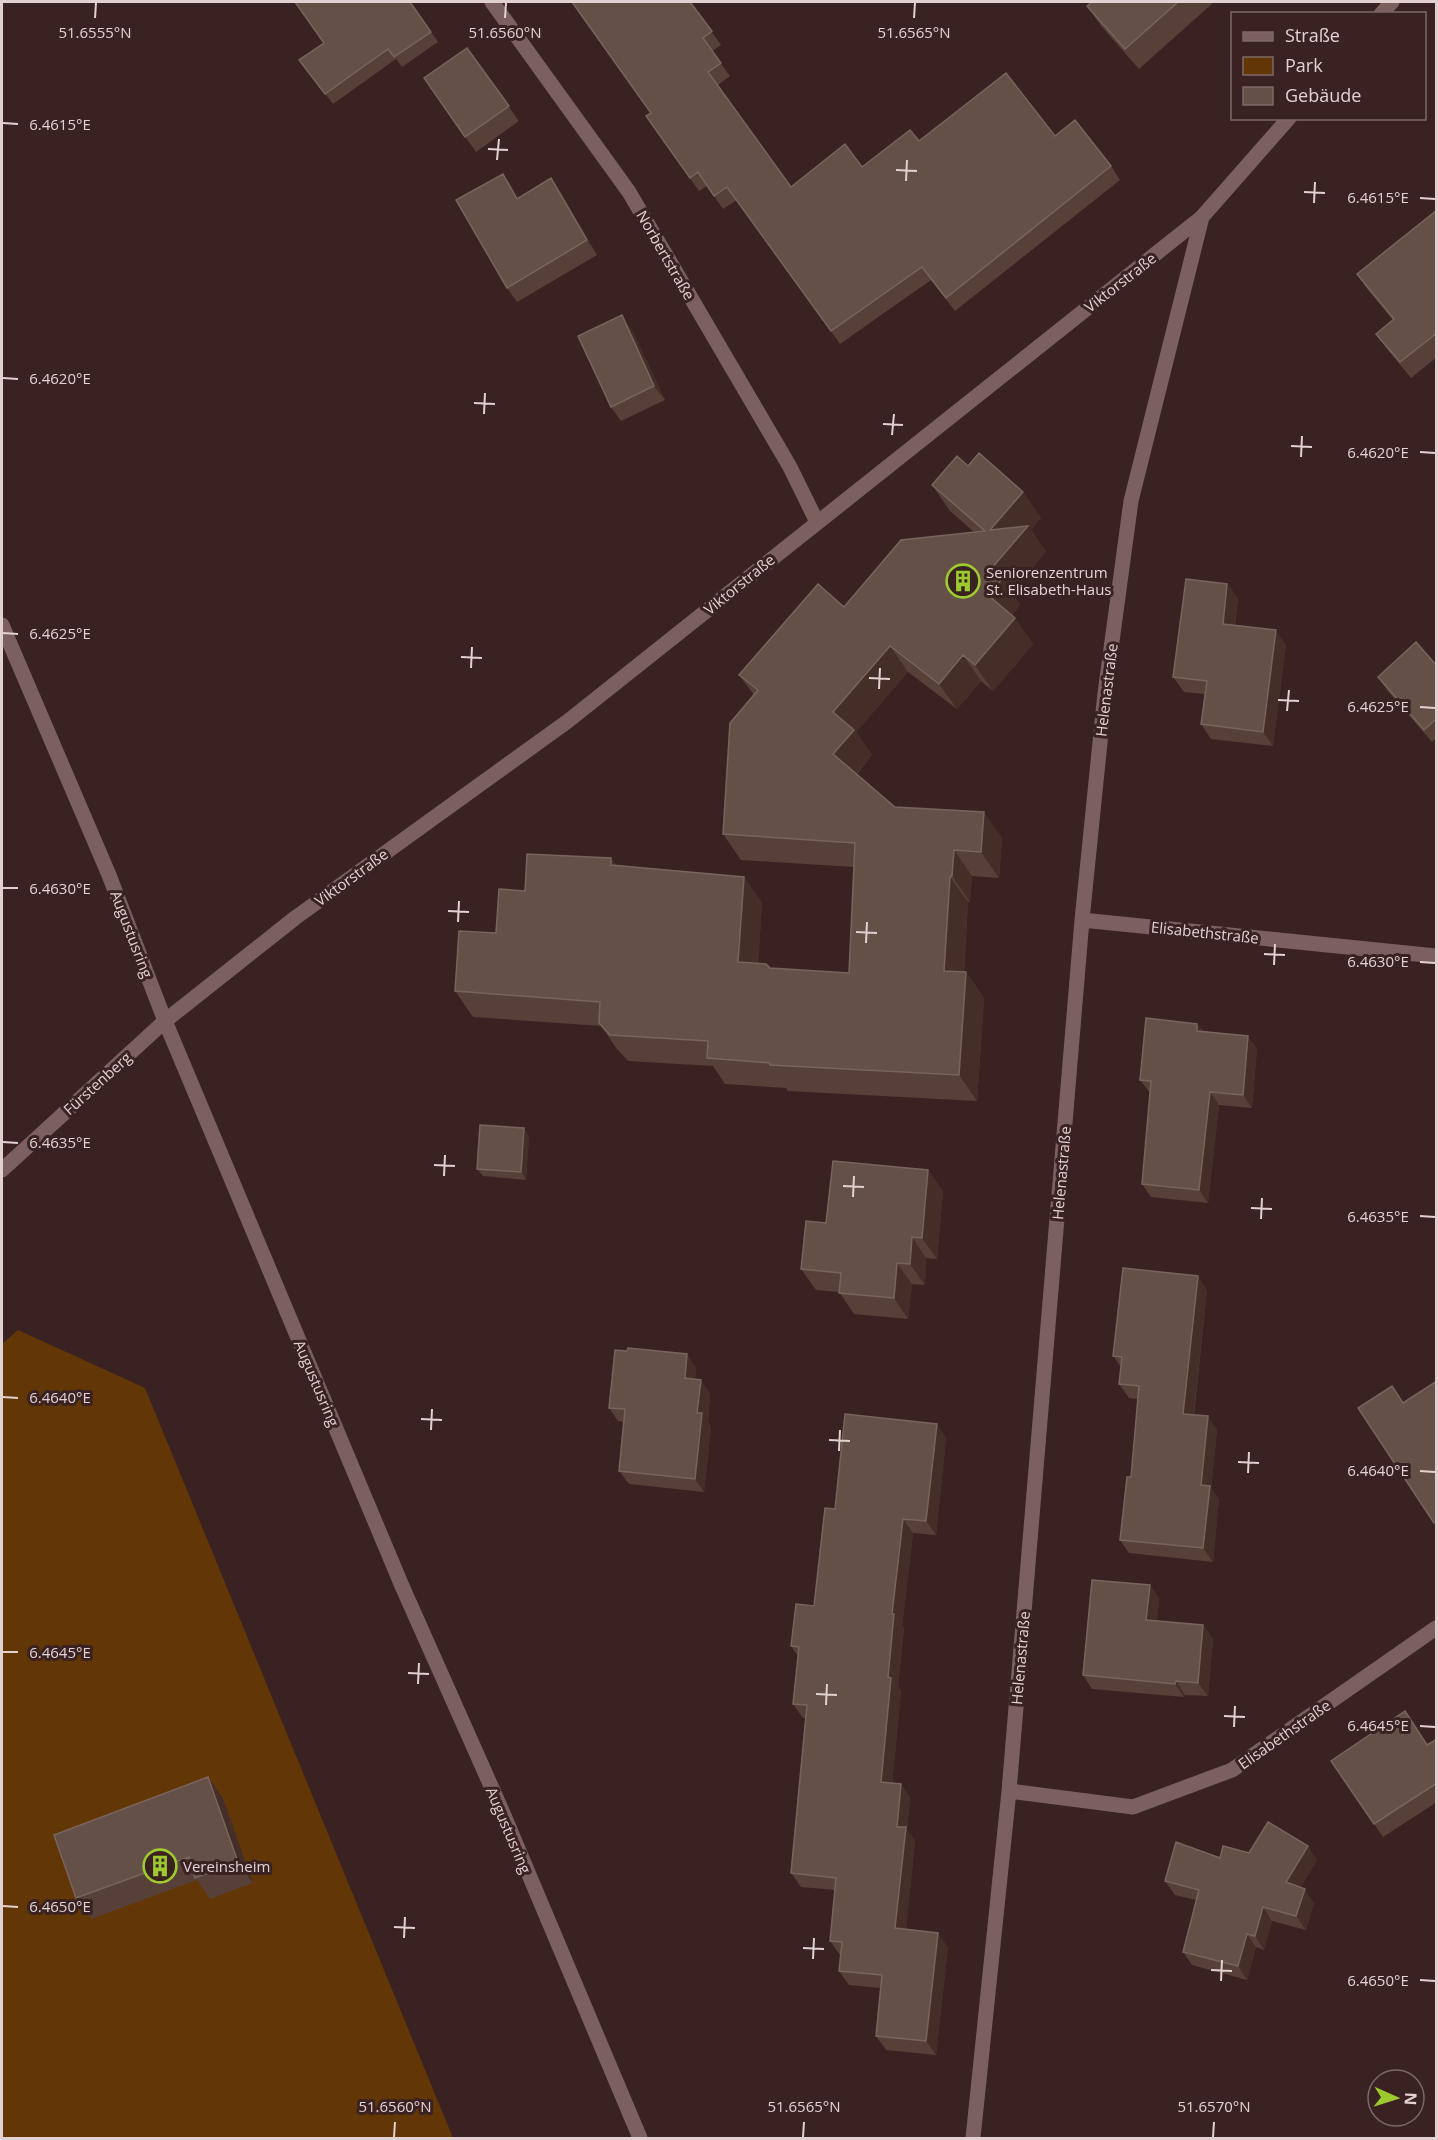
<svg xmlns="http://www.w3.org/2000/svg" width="1438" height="2140" font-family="'Open Sans',sans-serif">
  <rect width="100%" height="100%" fill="#3a2222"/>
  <!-- green -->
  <path fill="#623705" d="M 18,1330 L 145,1388 L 453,2138 L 2,2138 L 2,1344 Z"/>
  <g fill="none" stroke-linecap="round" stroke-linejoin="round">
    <!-- street -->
    <path stroke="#7b605f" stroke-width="15" d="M 492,2 L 629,192 L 790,467 L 817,522
      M 1082,920 L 1436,956
      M 2,1170 L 165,1021
      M 1009,1791 L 1133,1807 L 1232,1770 L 1436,1628
      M 973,2138 L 1009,1791 L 1082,920 L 1105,693 L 1131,501 L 1202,217"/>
    <!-- secondary -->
    <path stroke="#7b605f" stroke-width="15" d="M 1381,14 L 1392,2
      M 2,625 L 109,875 L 165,1021 L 402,1586 L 503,1813 L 640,2138
      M 165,1021 L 295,918 L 568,721 L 1202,217 L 1289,118"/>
  </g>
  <!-- wall -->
  <path fill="#564037" d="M 410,2 L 438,42 L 402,67 L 396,59 L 333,104 L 299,60 Z
    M 690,2 L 721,45 L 712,51 L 730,76 L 718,85 L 791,187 L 862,167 L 919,141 L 1055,136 L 1111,166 L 1120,180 L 955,311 L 931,280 L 840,344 L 737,200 L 723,209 L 707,186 L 699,191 L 646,116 L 651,113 Z
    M 1092,2 L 1214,2 L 1139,69 L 1101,26 L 1087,6 Z
    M 467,48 L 519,121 L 476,152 L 424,78 Z
    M 503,174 L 519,198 L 561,193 L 597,255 L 517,302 L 507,288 Z
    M 1437,210 L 1437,357 L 1411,378 L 1387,349 L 1376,334 L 1393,320 L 1368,290 L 1357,274 Z
    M 632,330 L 665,400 L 621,421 L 611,407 Z
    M 968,466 L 1023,492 L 1041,518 L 1031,530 L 1046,552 L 1012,592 L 1020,605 L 1012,615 L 1033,644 L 993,691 L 981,681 L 957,709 L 908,672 L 856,732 L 872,755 L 857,774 L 895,807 L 1002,838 L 999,878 L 972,876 L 970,902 L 968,902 L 964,972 L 966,972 L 984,998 L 977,1101 L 788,1091 L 786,1088 L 725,1084 L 713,1066 L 628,1061 L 617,1049 L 601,1026 L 473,1017 L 455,991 L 525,891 L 611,858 L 616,865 L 744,877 L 762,903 L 758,963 L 770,968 L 849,973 L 854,867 L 741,860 L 723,834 L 754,695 L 739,675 L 844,607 L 974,532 L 950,511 L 932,485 Z
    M 1227,584 L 1238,598 L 1235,625 L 1286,645 L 1273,746 L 1211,739 L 1201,724 L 1205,694 L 1184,692 L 1173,677 Z
    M 1437,666 L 1437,738 L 1432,742 L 1387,690 L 1378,677 Z
    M 1197,1024 L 1203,1031 L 1257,1048 L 1252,1108 L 1219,1105 L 1208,1203 L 1151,1197 L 1142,1184 L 1150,1093 L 1140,1080 Z
    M 529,1136 L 526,1180 L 483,1176 L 477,1169 Z
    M 928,1170 L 943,1191 L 937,1259 L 926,1258 L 925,1285 L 912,1284 L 908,1319 L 854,1314 L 839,1292 L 816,1290 L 801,1269 L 826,1223 Z
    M 1207,1290 L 1194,1415 L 1217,1430 L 1211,1488 L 1219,1499 L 1213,1562 L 1129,1553 L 1120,1540 L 1131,1477 L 1138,1399 L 1129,1398 L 1119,1384 L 1121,1367 L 1113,1356 Z
    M 696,1368 L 695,1379 L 710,1393 L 708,1422 L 711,1427 L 704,1492 L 629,1484 L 619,1471 L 624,1422 L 618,1421 L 609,1408 Z
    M 946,1438 L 936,1535 L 913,1533 L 902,1626 L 904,1628 L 898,1687 L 901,1691 L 892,1784 L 901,1784 L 910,1798 L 907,1830 L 915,1841 L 906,1929 L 948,1947 L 936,2055 L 886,2050 L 876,2036 L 880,1988 L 849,1985 L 839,1971 L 841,1955 L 840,1955 L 830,1941 L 835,1890 L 801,1887 L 791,1873 L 806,1718 L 803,1718 L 793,1704 L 798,1656 L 791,1646 L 814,1606 Z
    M 1150,1585 L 1159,1599 L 1157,1621 L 1203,1625 L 1213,1639 L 1208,1696 L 1185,1695 L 1184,1697 L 1092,1689 L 1083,1675 Z
    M 1437,1739 L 1437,1802 L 1383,1837 L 1331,1761 L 1428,1745 Z
    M 208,1777 L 223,1798 L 253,1883 L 210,1899 L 197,1880 L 91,1919 L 76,1898 Z
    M 1249,1853 L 1317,1860 L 1300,1888 L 1314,1903 L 1306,1930 L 1272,1921 L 1264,1950 L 1256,1947 L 1247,1980 L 1192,1965 L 1183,1952 L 1196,1900 L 1175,1895 L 1165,1881 L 1220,1858 Z"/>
  <!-- shaded-wall -->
  <path fill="#452d28" d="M 503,174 L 513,188 L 527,214 L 517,199 Z
    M 551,178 L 561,193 L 597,255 L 587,240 Z
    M 622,315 L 632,330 L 665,400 L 654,386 Z
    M 1023,492 L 1041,518 L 1031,530 L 1046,552 L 1012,592 L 1020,605 L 1006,621 L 988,595 L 991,569 L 990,530 Z
    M 1227,584 L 1238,598 L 1233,638 L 1223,624 Z
    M 1015,618 L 1033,644 L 993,691 L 975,665 Z
    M 1276,630 L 1286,645 L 1273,746 L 1263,732 Z
    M 890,646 L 908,672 L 856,732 L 872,755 L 851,780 L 833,754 L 833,712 Z
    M 963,655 L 981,681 L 957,709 L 939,684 Z
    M 984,812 L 1002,838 L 999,878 L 981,852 Z
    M 954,850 L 972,876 L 970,902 L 952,876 Z
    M 611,858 L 629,884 L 611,865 Z
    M 744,877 L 762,903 L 756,988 L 738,962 Z
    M 950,877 L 968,902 L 962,996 L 944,971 Z
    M 966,972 L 984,998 L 977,1101 L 959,1075 Z
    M 1197,1024 L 1207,1037 L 1197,1031 Z
    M 1248,1036 L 1257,1048 L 1252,1108 L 1243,1095 Z
    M 1210,1092 L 1219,1105 L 1208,1203 L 1199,1190 Z
    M 524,1128 L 529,1136 L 526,1180 L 521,1172 Z
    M 928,1170 L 943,1191 L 937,1259 L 922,1238 Z
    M 912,1237 L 926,1258 L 925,1285 L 910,1264 Z
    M 897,1263 L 912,1284 L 908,1319 L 894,1298 Z
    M 1198,1276 L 1207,1290 L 1192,1427 L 1183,1414 Z
    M 687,1354 L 696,1368 L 694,1391 L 685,1378 Z
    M 701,1380 L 710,1393 L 708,1422 L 711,1427 L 704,1492 L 695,1479 L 697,1413 Z
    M 1208,1416 L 1217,1430 L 1211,1488 L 1219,1499 L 1213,1562 L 1203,1548 L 1201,1485 Z
    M 937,1424 L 946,1438 L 936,1535 L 926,1521 Z
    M 903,1519 L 913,1533 L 902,1626 L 904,1628 L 898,1687 L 901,1691 L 891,1796 L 881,1782 L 892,1614 Z
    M 1150,1585 L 1159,1599 L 1156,1633 L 1146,1620 Z
    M 1203,1625 L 1213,1639 L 1208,1696 L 1198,1683 Z
    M 1176,1681 L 1185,1695 L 1184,1697 L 1175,1684 Z
    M 208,1777 L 223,1798 L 253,1883 L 238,1862 Z
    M 901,1784 L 910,1798 L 907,1830 L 915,1841 L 905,1942 L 895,1928 L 897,1827 Z
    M 1308,1846 L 1317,1860 L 1295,1896 L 1286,1882 Z
    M 1305,1889 L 1314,1903 L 1306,1930 L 1296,1916 Z
    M 1263,1907 L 1272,1921 L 1264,1950 L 1255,1936 Z
    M 938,1933 L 948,1947 L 936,2055 L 926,2041 Z
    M 1247,1934 L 1256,1947 L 1247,1980 L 1238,1966 Z"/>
  <!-- building -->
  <path fill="#655048" stroke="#79645d" stroke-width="1.5" d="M 295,2 L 410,2 L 431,32 L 394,57 L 388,49 L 325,94 L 299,60 L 324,43 Z
    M 572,2 L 690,2 L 712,31 L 703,38 L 721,63 L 708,72 L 791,187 L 845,144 L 862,167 L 910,130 L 919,141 L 1006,73 L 1055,136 L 1075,120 L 1111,166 L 946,298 L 922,267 L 831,331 L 727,187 L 714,196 L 698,172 L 690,178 L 646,116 L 651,113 Z
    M 1092,2 L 1178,2 L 1125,49 L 1087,6 Z
    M 467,48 L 509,106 L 465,137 L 424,78 Z
    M 503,174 L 517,199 L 551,178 L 587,240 L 507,288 L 456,200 Z
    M 1437,210 L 1437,333 L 1400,362 L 1376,334 L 1394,319 L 1357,274 Z
    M 622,315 L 654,386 L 611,407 L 578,336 Z
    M 979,453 L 1023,492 L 990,530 L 1028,526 L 991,569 L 1002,579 L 988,595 L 1015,618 L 975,665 L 963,655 L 939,684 L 890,646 L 833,712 L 854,730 L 833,754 L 895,807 L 984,812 L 981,852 L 954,850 L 952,876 L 950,877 L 944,971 L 966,972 L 959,1075 L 770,1065 L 770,1063 L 707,1058 L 708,1041 L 610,1035 L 599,1023 L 600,1002 L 455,991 L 459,931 L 496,933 L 499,889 L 525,891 L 527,854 L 611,858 L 611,865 L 744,877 L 738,962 L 766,964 L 770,968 L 849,973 L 855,843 L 723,834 L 730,723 L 758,690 L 739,675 L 818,584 L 844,607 L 901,540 L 985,531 L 932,485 L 957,456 L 968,466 Z
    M 1186,579 L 1227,584 L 1223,624 L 1276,630 L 1263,732 L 1201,724 L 1207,681 L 1173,677 Z
    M 1416,642 L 1437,666 L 1437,718 L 1424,730 L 1378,677 Z
    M 1146,1018 L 1197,1024 L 1197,1031 L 1248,1036 L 1243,1095 L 1210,1092 L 1199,1190 L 1142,1184 L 1151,1081 L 1140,1080 Z
    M 480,1125 L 524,1128 L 521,1172 L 477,1169 Z
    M 833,1161 L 928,1170 L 922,1238 L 912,1237 L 910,1264 L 897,1263 L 894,1298 L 839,1293 L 841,1273 L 801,1269 L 806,1221 L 826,1223 Z
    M 1123,1268 L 1198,1276 L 1183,1414 L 1208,1416 L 1201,1485 L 1210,1486 L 1203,1548 L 1120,1540 L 1127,1477 L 1131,1477 L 1139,1386 L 1119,1384 L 1122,1357 L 1113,1356 Z
    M 628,1348 L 687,1354 L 685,1378 L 701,1380 L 697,1413 L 702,1413 L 695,1479 L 619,1471 L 625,1409 L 609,1408 L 615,1350 L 627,1351 Z
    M 1437,1381 L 1437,1521 L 1434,1523 L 1358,1408 L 1392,1386 L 1403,1403 Z
    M 845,1414 L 937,1424 L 926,1521 L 903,1519 L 892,1614 L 894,1614 L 888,1677 L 891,1678 L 881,1782 L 901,1784 L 897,1827 L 906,1827 L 895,1928 L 938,1933 L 926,2041 L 876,2036 L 882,1975 L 839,1971 L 842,1942 L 830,1941 L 836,1878 L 791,1873 L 807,1705 L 793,1704 L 799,1647 L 791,1646 L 796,1604 L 814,1606 L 825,1508 L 835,1509 Z
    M 1092,1580 L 1150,1585 L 1146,1620 L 1203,1625 L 1198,1683 L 1176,1681 L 1175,1684 L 1083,1675 Z
    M 1405,1711 L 1427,1745 L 1437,1739 L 1437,1783 L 1374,1824 L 1331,1761 Z
    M 208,1777 L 238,1862 L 195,1878 L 189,1857 L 76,1898 L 54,1835 Z
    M 1268,1822 L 1308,1846 L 1286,1882 L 1305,1889 L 1296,1916 L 1263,1907 L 1255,1936 L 1247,1934 L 1238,1966 L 1183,1952 L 1199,1890 L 1165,1881 L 1176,1842 L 1220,1858 L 1223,1846 L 1249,1853 Z"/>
  <!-- ticks -->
  <path fill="none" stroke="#e1d1d0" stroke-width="2" d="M 95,18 L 96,3M 505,18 L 506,3M 914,18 L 915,3M 3,123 L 18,124M 488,149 L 508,150M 497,160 L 499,139M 896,170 L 917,171M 906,181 L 907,160M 1304,192 L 1325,193M 1420,198 L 1435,199M 1314,203 L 1315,182M 3,378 L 18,379M 474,403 L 495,404M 484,414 L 485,393M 883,424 L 903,425M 892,435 L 894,414M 1291,446 L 1312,447M 1420,452 L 1435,453M 1301,457 L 1302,436M 3,633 L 18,634M 461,657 L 482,658M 471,668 L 472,647M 869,678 L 890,679M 879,689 L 880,668M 1278,700 L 1299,701M 1420,707 L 1435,708M 1287,711 L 1289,690M 3,888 L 18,888M 448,911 L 469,912M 458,922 L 459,901M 856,932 L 877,933M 866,943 L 867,922M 1264,954 L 1285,955M 1420,962 L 1435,963M 1274,965 L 1275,944M 3,1142 L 18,1143M 434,1165 L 455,1166M 444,1176 L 445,1155M 843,1186 L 864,1187M 853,1197 L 854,1176M 1251,1208 L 1272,1209M 1420,1216 L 1435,1217M 1261,1219 L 1262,1198M 3,1397 L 18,1398M 421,1419 L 442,1420M 431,1430 L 432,1409M 829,1440 L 850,1441M 839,1451 L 840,1430M 1238,1462 L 1259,1463M 1420,1471 L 1435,1472M 1248,1473 L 1249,1452M 3,1652 L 18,1652M 408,1673 L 429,1674M 418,1684 L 419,1663M 816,1694 L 837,1695M 826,1705 L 827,1684M 1224,1716 L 1245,1717M 1420,1726 L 1435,1727M 1234,1727 L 1235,1706M 3,1906 L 18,1907M 394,1927 L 415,1928M 404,1938 L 405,1917M 803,1948 L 824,1949M 813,1959 L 814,1938M 1211,1970 L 1232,1971M 1420,1980 L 1435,1981M 1221,1981 L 1222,1960M 394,2137 L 395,2122M 803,2137 L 804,2122M 1213,2137 L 1214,2122"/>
  <!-- icons -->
  <defs>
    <symbol id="building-ring" viewBox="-11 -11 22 22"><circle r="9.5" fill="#3a2222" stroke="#9dca2f" stroke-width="1.5"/><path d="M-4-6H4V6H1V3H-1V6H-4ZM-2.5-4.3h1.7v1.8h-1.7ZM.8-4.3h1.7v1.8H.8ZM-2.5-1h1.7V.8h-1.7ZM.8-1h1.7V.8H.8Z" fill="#9dca2f"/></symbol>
  </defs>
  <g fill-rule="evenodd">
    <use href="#building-ring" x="944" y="562" width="38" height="38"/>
    <use href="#building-ring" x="141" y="1847" width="38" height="38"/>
  </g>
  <g text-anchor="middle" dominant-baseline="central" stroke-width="6" stroke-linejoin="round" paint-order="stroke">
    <!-- street labels -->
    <g font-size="15" fill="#e1d1d0" stroke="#3a2222">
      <text transform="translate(666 255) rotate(60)">Norbertstraße</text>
      <text transform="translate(1120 282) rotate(-38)">Viktorstraße</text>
      <text transform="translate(739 584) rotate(-39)">Viktorstraße</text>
      <text transform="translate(1106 690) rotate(-83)">Helenastraße</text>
      <text transform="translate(351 877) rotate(-36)">Viktorstraße</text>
      <text transform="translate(1205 932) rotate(6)">Elisabethstraße</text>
      <text transform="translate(132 934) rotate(69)">Augustusring</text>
      <text transform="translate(97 1083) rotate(-42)">Fürstenberg</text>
      <text transform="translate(1061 1173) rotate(-85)">Helenastraße</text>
      <text transform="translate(317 1383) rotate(67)">Augustusring</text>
      <text transform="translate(1020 1658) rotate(-85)">Helenastraße</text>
      <text transform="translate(1284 1734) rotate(-35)">Elisabethstraße</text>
      <text transform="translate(509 1830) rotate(67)">Augustusring</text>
    </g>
    <!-- poi labels -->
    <g font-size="15" fill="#e1d1d0" stroke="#3a2222" text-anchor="start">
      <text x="986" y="572">Seniorenzentrum<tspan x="986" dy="17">St. Elisabeth-Haus</tspan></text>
      <text x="183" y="1866">Vereinsheim</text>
    </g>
  </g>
  <g font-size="15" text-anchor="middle" fill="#e1d1d0" stroke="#3a2222" stroke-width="6" stroke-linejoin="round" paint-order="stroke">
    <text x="95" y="38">51.6555°N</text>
    <text x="505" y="38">51.6560°N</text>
    <text x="914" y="38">51.6565°N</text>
    <text x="60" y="130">6.4615°E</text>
    <text x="1378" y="203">6.4615°E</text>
    <text x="60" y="384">6.4620°E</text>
    <text x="1378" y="458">6.4620°E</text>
    <text x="60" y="639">6.4625°E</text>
    <text x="1378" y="712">6.4625°E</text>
    <text x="60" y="894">6.4630°E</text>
    <text x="1378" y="967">6.4630°E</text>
    <text x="60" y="1148">6.4635°E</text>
    <text x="1378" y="1222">6.4635°E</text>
    <text x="60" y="1403">6.4640°E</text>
    <text x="1378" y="1476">6.4640°E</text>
    <text x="60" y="1658">6.4645°E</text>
    <text x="1378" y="1731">6.4645°E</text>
    <text x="60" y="1912">6.4650°E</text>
    <text x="1378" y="1986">6.4650°E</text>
    <text x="395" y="2112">51.6560°N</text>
    <text x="804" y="2112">51.6565°N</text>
    <text x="1214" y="2112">51.6570°N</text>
  </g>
  <!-- border -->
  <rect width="1438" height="2140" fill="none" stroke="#e1d1d0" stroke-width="6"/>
  <!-- legend -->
  <rect x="1231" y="12" width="195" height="108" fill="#3a2222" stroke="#7d6868" stroke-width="1.5"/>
  <rect x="1243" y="32" width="30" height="9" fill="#7b605f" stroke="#7d6868" stroke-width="1.5"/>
  <text x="1285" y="42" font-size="18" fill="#e1d1d0">Straße</text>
  <rect x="1243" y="57" width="30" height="18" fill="#623705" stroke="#7d6868" stroke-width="1.5"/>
  <text x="1285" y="72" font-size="18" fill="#e1d1d0">Park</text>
  <rect x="1243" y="87" width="30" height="18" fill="#655048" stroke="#7d6868" stroke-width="1.5"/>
  <text x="1285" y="102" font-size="18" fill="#e1d1d0">Gebäude</text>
  <!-- north arrow -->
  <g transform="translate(1396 2098) rotate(93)"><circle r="28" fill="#3a2222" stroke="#7d6868" stroke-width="1.5"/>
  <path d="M0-4.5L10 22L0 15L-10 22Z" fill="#9dca2f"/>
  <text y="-9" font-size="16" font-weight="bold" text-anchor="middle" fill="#e1d1d0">N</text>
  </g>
</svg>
